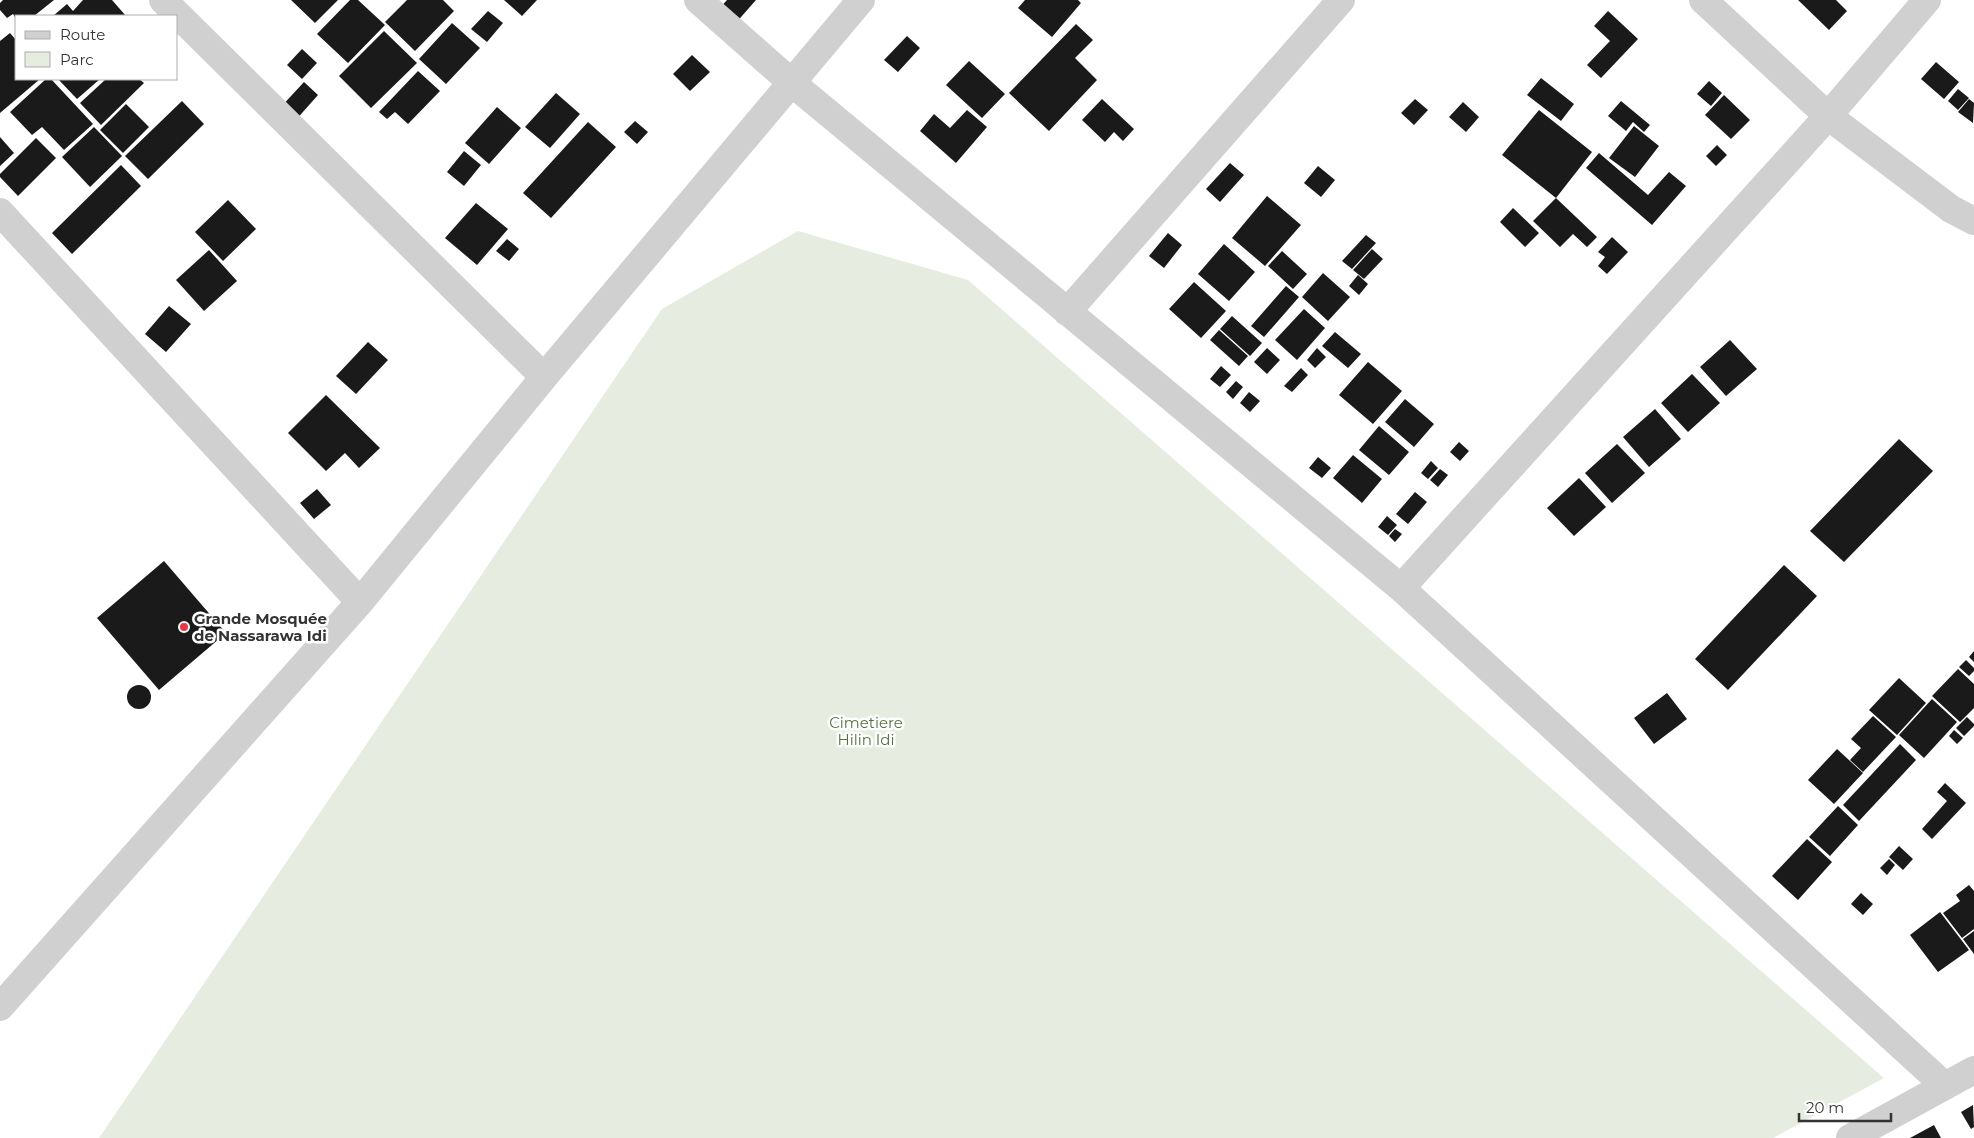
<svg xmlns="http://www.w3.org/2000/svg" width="1974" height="1138" font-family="Montserrat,sans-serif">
  <rect width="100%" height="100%" fill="#fff"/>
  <!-- green -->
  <path fill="#e6ecdf" d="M 798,231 L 968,280 L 1884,1078 L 1773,1138 L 99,1138 L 662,309 Z"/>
  <!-- building -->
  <path fill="#1a1a1a" d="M 3,0 L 54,0 L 34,16 L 16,16 L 16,19 L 13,14 L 7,18 L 0,10 L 0,3 Z
    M 83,0 L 112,0 L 126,16 L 53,16 L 67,4 L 73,11 Z
    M 291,0 L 338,0 L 315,23 Z
    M 350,0 L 358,0 L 385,25 L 348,63 L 317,34 Z
    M 407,0 L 443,0 L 454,11 L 415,51 L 385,22 Z
    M 504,0 L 537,0 L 522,16 Z
    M 727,0 L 756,0 L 734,25 L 718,10 Z
    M 1025,0 L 1078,0 L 1081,3 L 1052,37 L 1018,8 Z
    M 1798,0 L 1836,0 L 1847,11 L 1829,30 Z
    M 488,11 L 503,23 L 487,42 L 471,29 Z
    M 1608,11 L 1638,39 L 1601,78 L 1587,65 L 1610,41 L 1594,26 Z
    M 452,23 L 480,48 L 446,84 L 419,59 Z
    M 1076,24 L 1093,40 L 1075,58 L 1097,80 L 1049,131 L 1009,93 Z
    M 384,31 L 417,63 L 371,108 L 339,76 Z
    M 10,33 L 16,40 L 16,79 L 40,79 L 0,113 L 0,41 Z
    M 907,36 L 920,48 L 898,72 L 884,60 Z
    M 302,49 L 317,63 L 302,79 L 287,65 Z
    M 692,55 L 710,72 L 690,91 L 673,74 Z
    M 969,61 L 1005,94 L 982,118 L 946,85 Z
    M 1936,62 L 1959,82 L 1944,99 L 1921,79 Z
    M 418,71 L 440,91 L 408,124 L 395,112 L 387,119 L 379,112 Z
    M 1541,78 L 1574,104 L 1561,121 L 1527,95 Z
    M 46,79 L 51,79 L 93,124 L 64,150 L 42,127 L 32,135 L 10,112 Z
    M 58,79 L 100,79 L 77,99 Z
    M 106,79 L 139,79 L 144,83 L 101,125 L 80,103 Z
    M 1709,81 L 1722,93 L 1711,106 L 1697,94 Z
    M 304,82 L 318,95 L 294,122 L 279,109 Z
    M 1958,89 L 1969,98 L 1958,110 L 1948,101 Z
    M 556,93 L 580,114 L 550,148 L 525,127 Z
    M 1724,95 L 1750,120 L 1731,139 L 1705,115 Z
    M 1102,99 L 1134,129 L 1123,141 L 1114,132 L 1105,142 L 1082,120 Z
    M 1415,99 L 1428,110 L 1414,125 L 1401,113 Z
    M 1969,99 L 1974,103 L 1973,123 L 1958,112 Z
    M 182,101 L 204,124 L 148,179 L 125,156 Z
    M 1621,101 L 1650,125 L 1644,132 L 1633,122 L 1626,131 L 1608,116 Z
    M 1463,102 L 1479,117 L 1466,132 L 1449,117 Z
    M 126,104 L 149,127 L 123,153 L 100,130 Z
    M 497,107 L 521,128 L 489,164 L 465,143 Z
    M 967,110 L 987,127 L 956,163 L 920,131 L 934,114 L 950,128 Z
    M 1539,110 L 1592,152 L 1556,198 L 1597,237 L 1587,247 L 1573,234 L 1560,247 L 1533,221 L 1556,198 L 1502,155 Z
    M 635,121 L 648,132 L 637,144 L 624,132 Z
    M 588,122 L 616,147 L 551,218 L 523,193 Z
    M 1634,126 L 1659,146 L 1635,177 L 1609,158 Z
    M 94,127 L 122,156 L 90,187 L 62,157 Z
    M 0,137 L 14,153 L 0,166 Z
    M 36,138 L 56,158 L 18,196 L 0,177 L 0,174 Z
    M 1717,145 L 1727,155 L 1716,166 L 1706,156 Z
    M 464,151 L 481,165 L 464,186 L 447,172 Z
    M 1599,153 L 1648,195 L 1669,172 L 1686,186 L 1652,225 L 1586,168 Z
    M 1230,163 L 1244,175 L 1220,202 L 1206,189 Z
    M 121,165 L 141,186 L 72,254 L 52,233 Z
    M 1318,166 L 1335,180 L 1321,197 L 1304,183 Z
    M 1267,196 L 1301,225 L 1265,266 L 1232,238 Z
    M 228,200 L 256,229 L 223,261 L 195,232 Z
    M 476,203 L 508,229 L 477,265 L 445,238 Z
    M 1513,208 L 1539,233 L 1525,247 L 1500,222 Z
    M 1168,233 L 1182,245 L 1164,268 L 1149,256 Z
    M 1366,235 L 1376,243 L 1352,269 L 1342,261 Z
    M 1612,237 L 1628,252 L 1607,274 L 1598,266 L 1605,257 L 1598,252 Z
    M 507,239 L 519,249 L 509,261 L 496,251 Z
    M 1224,244 L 1255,272 L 1229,301 L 1198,274 Z
    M 1372,249 L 1383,259 L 1364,279 L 1353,270 Z
    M 209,250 L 237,281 L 204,311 L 176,280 Z
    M 1282,251 L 1307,274 L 1293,289 L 1268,266 Z
    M 1323,273 L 1350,297 L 1328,321 L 1302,297 Z
    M 1358,275 L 1368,284 L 1359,295 L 1349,286 Z
    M 1194,282 L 1226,311 L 1201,338 L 1169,309 Z
    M 1286,286 L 1299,297 L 1264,337 L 1251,326 Z
    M 169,306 L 191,324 L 166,352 L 145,334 Z
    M 1304,309 L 1325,328 L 1297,360 L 1275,340 Z
    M 1232,316 L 1262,343 L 1250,356 L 1220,329 Z
    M 1219,330 L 1248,356 L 1239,366 L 1210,340 Z
    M 1335,332 L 1361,354 L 1348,368 L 1322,346 Z
    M 1730,340 L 1757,369 L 1726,396 L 1700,367 Z
    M 368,342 L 388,360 L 356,394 L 336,376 Z
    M 1267,348 L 1280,360 L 1267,374 L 1254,362 Z
    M 1317,348 L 1326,357 L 1315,368 L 1307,360 Z
    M 1368,362 L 1402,391 L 1373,424 L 1339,395 Z
    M 1221,366 L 1231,375 L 1220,387 L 1210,379 Z
    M 1301,368 L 1308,375 L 1292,392 L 1284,386 Z
    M 1692,374 L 1720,403 L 1688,432 L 1661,403 Z
    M 1236,381 L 1243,387 L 1233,399 L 1226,392 Z
    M 1249,392 L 1260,401 L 1250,412 L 1240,403 Z
    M 326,395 L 380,448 L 359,468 L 345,453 L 326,471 L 288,433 Z
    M 1405,399 L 1434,424 L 1414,447 L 1385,422 Z
    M 1655,409 L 1681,439 L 1649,467 L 1623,437 Z
    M 1379,426 L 1409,452 L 1389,475 L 1359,450 Z
    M 1899,439 L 1933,471 L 1844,562 L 1810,531 Z
    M 1459,442 L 1469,451 L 1460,461 L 1450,452 Z
    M 1617,444 L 1645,473 L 1612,503 L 1585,473 Z
    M 1353,455 L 1382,479 L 1362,503 L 1333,478 Z
    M 1318,457 L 1331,468 L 1322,478 L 1309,468 Z
    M 1431,461 L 1438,468 L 1428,479 L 1421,473 Z
    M 1440,469 L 1448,475 L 1438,487 L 1430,480 Z
    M 1579,478 L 1606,507 L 1574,536 L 1547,508 Z
    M 317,489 L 331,505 L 314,519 L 300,503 Z
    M 1415,492 L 1427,502 L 1408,524 L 1396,514 Z
    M 1387,516 L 1397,525 L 1388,535 L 1378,527 Z
    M 1395,529 L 1402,534 L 1395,542 L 1389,536 Z
    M 164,561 L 226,633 L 159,690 L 97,618 Z
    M 1784,565 L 1817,596 L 1728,690 L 1695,659 Z
    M 1974,651 L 1974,662 L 1969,657 Z
    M 1966,660 L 1974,668 L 1974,671 L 1969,676 L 1959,667 Z
    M 1958,669 L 1974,684 L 1974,708 L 1960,722 L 1932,696 Z
    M 1899,678 L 1926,703 L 1897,735 L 1869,710 Z
    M127 697a12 12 0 1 1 24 0a12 12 0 1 1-24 0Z
    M 1667,693 L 1687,719 L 1654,744 L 1634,718 Z
    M 1932,699 L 1957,722 L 1924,758 L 1899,735 Z
    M 1873,716 L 1896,737 L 1863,772 L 1850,760 L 1861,748 L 1851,739 Z
    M 1967,717 L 1974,724 L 1974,726 L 1964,736 L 1956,728 Z
    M 1954,730 L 1963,738 L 1957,744 L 1949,736 Z
    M 1900,744 L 1916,760 L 1859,821 L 1843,805 Z
    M 1837,749 L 1863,773 L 1834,804 L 1808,780 Z
    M 1945,783 L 1966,803 L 1932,839 L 1922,829 L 1947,801 L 1937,792 Z
    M 1838,806 L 1858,825 L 1830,856 L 1809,837 Z
    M 1807,839 L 1832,862 L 1798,900 L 1772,876 Z
    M 1899,846 L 1913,859 L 1903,870 L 1889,857 Z
    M 1889,859 L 1895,865 L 1887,875 L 1880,868 Z
    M 1969,885 L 1974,891 L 1974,929 L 1962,938 L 1943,913 L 1960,901 L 1956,895 Z
    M 1861,893 L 1873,904 L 1863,915 L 1851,904 Z
    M 1940,912 L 1969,950 L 1938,972 L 1910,935 Z
    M 1974,931 L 1974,954 L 1963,939 Z
    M 1973,1105 L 1974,1127 L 1971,1129 L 1961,1112 Z
    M 1934,1125 L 1941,1138 L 1910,1138 Z"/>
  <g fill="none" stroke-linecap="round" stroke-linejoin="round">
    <!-- minor -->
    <path stroke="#d0d0d0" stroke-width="28" d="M 163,0 L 544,377
      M 698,0 L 792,83 L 1401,588 L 1945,1086
      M 1703,0 L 1828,116 L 1951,209 L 1974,221
      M 0,212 L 360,602
      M 1067,312 L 1341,0
      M 1401,588 L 1828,116 L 1927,0
      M 0,1007 L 360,602 L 544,377 L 861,0
      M 1850,1138 L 1974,1070"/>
  </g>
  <!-- markers -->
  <circle fill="#e63946" stroke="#fff" stroke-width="2" cx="184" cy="627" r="5"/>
  <g text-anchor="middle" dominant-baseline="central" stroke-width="5" stroke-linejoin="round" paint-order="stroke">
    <!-- poi labels -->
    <g font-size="15" font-weight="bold" fill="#333" stroke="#fff" text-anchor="start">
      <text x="194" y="618">Grande Mosquée<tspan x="194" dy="17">de Nassarawa Idi</tspan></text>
    </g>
    <!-- park labels -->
    <g font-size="15" fill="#56703f" stroke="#fff">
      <text x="866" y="722">Cimetiere<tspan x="866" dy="17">Hilin Idi</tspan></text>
    </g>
  </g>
  <!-- legend -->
  <rect x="15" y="15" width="162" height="65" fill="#ffffff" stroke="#adadad"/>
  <rect x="25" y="31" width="25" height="8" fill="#d0d0d0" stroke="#adadad"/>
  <text x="60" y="40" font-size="15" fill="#333333">Route</text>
  <rect x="25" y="52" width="25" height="15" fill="#e6ecdf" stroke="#adadad"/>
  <text x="60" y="65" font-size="15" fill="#333333">Parc</text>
  <!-- scale -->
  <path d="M1799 1113v8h92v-8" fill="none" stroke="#333333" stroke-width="2.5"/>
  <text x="1806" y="1113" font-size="15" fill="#333333" stroke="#ffffff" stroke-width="4" paint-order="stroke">20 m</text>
</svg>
